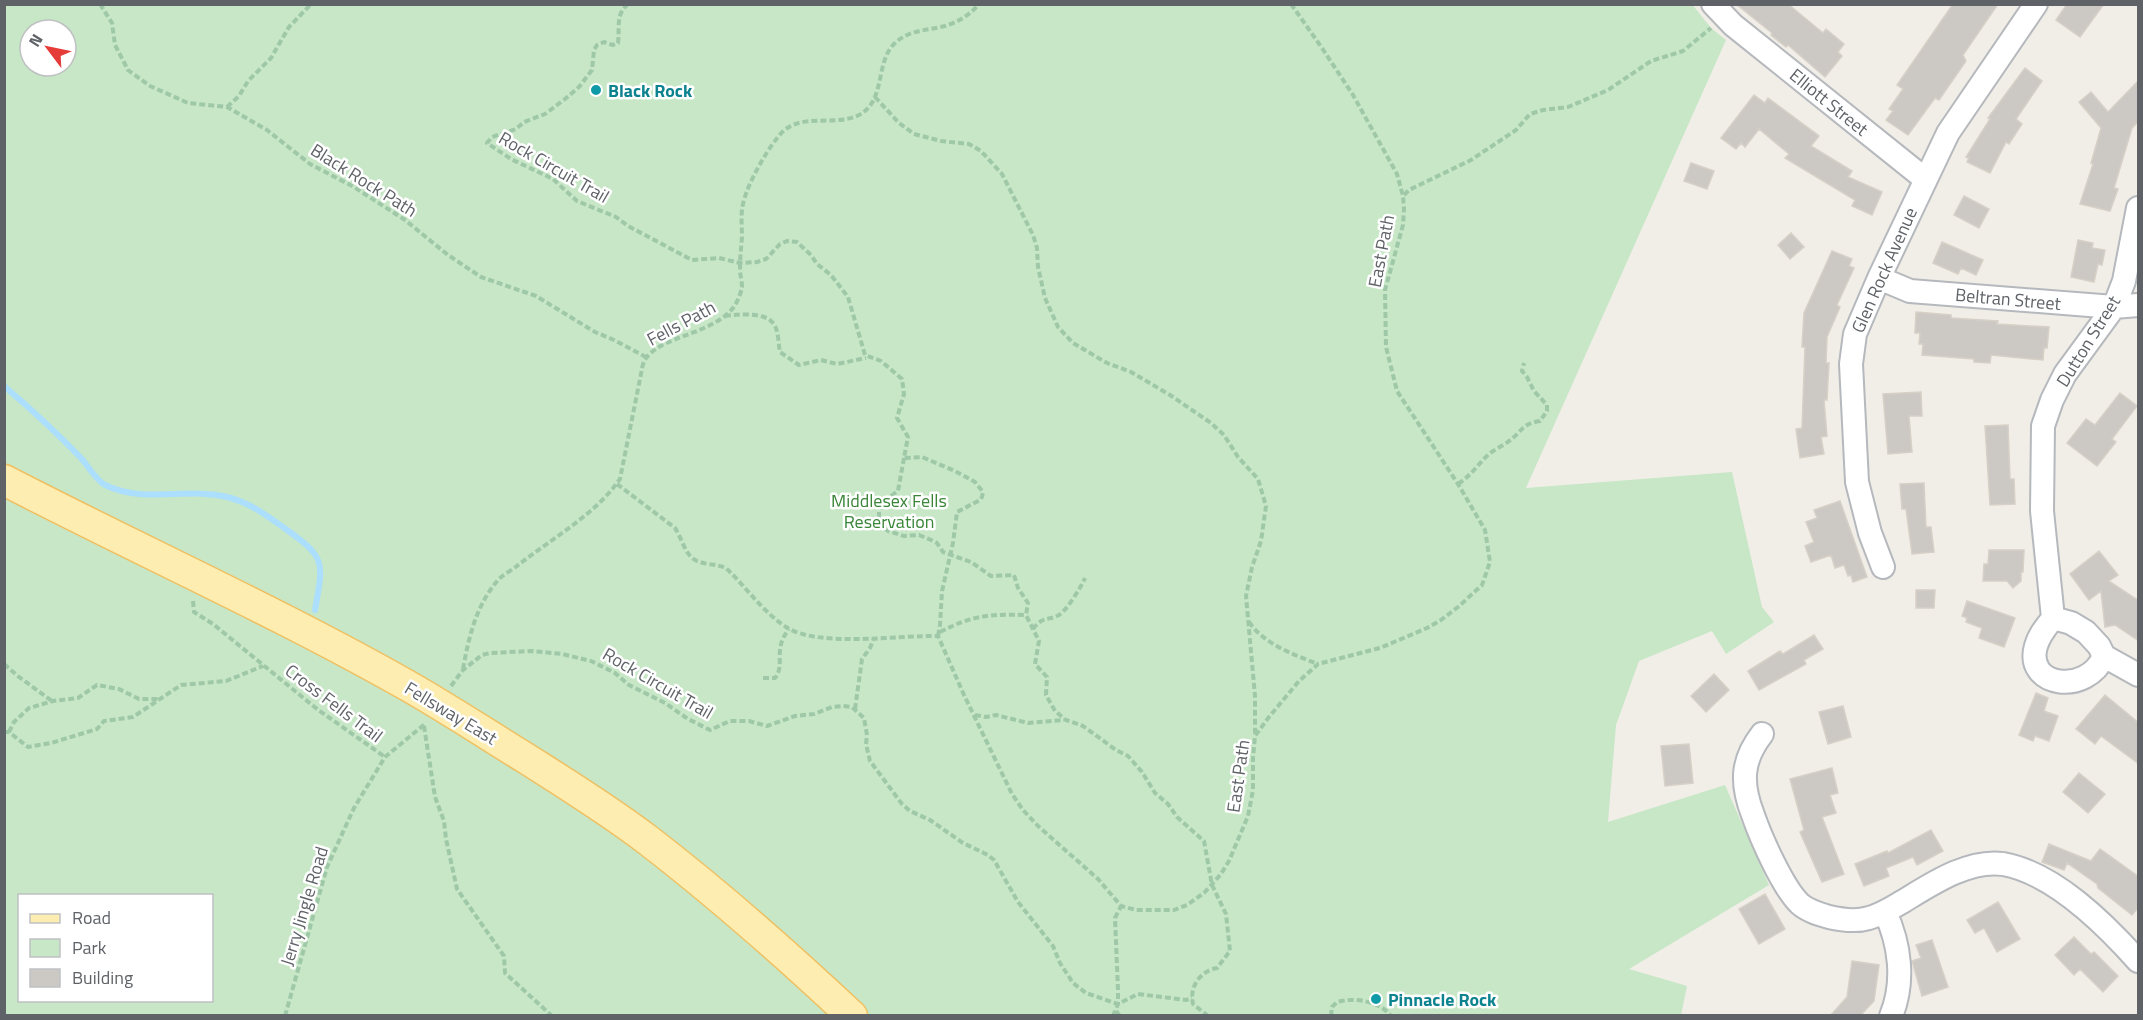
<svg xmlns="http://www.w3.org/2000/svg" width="2143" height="1020" font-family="'Titillium Web',sans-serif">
  <rect width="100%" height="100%" fill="#f1eee8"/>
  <!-- green -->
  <path fill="#c7e7c6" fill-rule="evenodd" d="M 1692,4 L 1711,28 L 1726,40 L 1526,488 L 1732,472 L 1762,607 L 1774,622 L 1726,654 L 1712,631 L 1639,661 L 1616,725 L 1608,822 L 1725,785 L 1769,885 L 1629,969 L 1687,986 L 1681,1015 L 5,1015 L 5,5 ZM 30,30 L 66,30 L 66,66 L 30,66 ZM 20,896 L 212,896 L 212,1000 L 20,1000 Z"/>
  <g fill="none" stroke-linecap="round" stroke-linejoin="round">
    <!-- stream -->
    <path stroke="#acdefd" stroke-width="6" d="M 4,386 C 31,409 57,433 81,458 C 88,466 96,480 105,485 C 144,504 187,487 227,497 C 249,502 269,517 287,530 C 327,558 323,564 315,610"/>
  </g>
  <!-- building -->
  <path fill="#ccc9c5" stroke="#d6d0c6" stroke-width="1.5" d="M 1736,4 L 1788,4 L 1823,33 L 1826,29 L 1844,44 L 1838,52 L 1842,56 L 1825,77 L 1788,45 L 1786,47 L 1771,35 L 1772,33 Z
    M 1953,4 L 1998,4 L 1963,55 L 1966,61 L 1939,100 L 1935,98 L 1908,135 L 1886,120 L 1893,111 L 1889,109 L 1903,89 L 1897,85 Z
    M 2067,4 L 2104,4 L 2080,37 L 2056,20 Z
    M 2025,68 L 2042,81 L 2016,119 L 2022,124 L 2009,144 L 2006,142 L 1990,173 L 1967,162 L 1969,158 L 1966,157 L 1990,119 L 1988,118 Z
    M 2139,80 L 2139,121 L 2132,128 L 2114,188 L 2118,189 L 2110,211 L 2080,204 L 2093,164 L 2091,163 L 2101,128 L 2079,102 L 2091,92 L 2108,112 Z
    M 1754,95 L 1765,103 L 1768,98 L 1819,136 L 1811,146 L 1852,171 L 1848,177 L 1882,192 L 1872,215 L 1852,206 L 1855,200 L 1785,158 L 1789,154 L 1759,129 L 1745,147 L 1741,143 L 1736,149 L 1721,138 Z
    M 1691,163 L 1714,171 L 1707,189 L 1684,181 Z
    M 1964,196 L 1989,209 L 1979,228 L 1954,215 Z
    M 1791,233 L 1804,247 L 1790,259 L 1778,245 Z
    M 2078,240 L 2093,243 L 2092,248 L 2105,250 L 2102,265 L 2098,264 L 2094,282 L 2071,277 Z
    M 1942,242 L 1983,260 L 1976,275 L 1961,268 L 1958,274 L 1933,263 Z
    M 1832,251 L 1852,259 L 1849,266 L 1854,268 L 1837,305 L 1840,307 L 1827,337 L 1826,363 L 1829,363 L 1827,400 L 1824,400 L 1827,436 L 1821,437 L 1824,454 L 1800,458 L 1796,429 L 1802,428 L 1805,347 L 1802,347 L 1804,313 Z
    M 1916,312 L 1951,315 L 1951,318 L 1998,321 L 1997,324 L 2049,327 L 2047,348 L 2044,348 L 2043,360 L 1991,355 L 1990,363 L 1974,362 L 1974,359 L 1922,355 L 1923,344 L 1919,344 L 1920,333 L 1915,333 Z
    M 1921,392 L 1922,416 L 1909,416 L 1912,452 L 1888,454 L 1883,394 Z
    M 2120,393 L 2137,406 L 2112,439 L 2116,442 L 2097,466 L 2067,443 L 2086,419 L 2095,425 Z
    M 2008,425 L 2010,479 L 2014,479 L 2015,504 L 1990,505 L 1985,426 Z
    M 1924,483 L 1926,527 L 1931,527 L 1934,552 L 1912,554 L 1906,509 L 1902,509 L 1900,484 Z
    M 1840,501 L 1867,577 L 1853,582 L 1851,575 L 1848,576 L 1844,565 L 1835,568 L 1831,555 L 1811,562 L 1805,546 L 1814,542 L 1806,522 L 1817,518 L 1814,510 Z
    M 1989,550 L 2024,550 L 2023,572 L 2021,572 L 2021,581 L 2013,588 L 2007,581 L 1983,581 L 1984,564 L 1988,564 Z
    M 2099,551 L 2118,575 L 2109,581 L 2139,601 L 2139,641 L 2115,625 L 2105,627 L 2101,591 L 2089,600 L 2070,574 Z
    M 1916,590 L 1935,590 L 1934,608 L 1916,608 Z
    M 1967,601 L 2015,618 L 2004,647 L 1979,638 L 1982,628 L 1966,622 L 1967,618 L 1962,616 Z
    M 1814,635 L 1823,649 L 1804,660 L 1806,664 L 1759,690 L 1748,671 L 1780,651 L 1783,654 Z
    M 1714,674 L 1729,690 L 1706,712 L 1691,696 Z
    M 2036,693 L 2048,698 L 2044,711 L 2058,716 L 2049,741 L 2035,736 L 2033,741 L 2019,735 Z
    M 2105,695 L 2139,723 L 2139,764 L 2101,736 L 2095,744 L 2076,729 Z
    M 1843,706 L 1851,737 L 1828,744 L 1819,712 Z
    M 1689,744 L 1693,783 L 1665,786 L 1661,746 Z
    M 1832,768 L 1838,793 L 1830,795 L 1836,813 L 1822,817 L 1844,874 L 1822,882 L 1800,832 L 1804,830 L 1790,779 Z
    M 2079,773 L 2105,794 L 2088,813 L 2063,792 Z
    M 1931,830 L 1943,851 L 1917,865 L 1913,857 L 1886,868 L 1889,876 L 1864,886 L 1855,864 L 1887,851 L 1888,853 Z
    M 2049,844 L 2091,861 L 2100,849 L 2139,877 L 2139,907 L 2132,915 L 2098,888 L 2097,884 L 2067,863 L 2064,870 L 2042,862 Z
    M 1765,894 L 1785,929 L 1759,944 L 1739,909 Z
    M 1998,902 L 2020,939 L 1997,952 L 1984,928 L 1975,933 L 1967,920 Z
    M 2074,937 L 2091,954 L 2094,952 L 2118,976 L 2103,992 L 2080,969 L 2074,975 L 2055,955 Z
    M 1932,940 L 1948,987 L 1922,996 L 1912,961 L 1921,958 L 1916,945 Z
    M 1852,961 L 1879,965 L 1874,1001 L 1860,1016 L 1830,1016 L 1847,997 Z"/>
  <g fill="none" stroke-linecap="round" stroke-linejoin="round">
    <defs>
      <path id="minor" d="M 1713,4 L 1733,25 L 1925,179
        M 1879,278 L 1910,291 L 2114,307 L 2138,305
        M 1883,567 L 1870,533 L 1857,482 L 1851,364 L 1855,334 L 1879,278 L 1948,133 L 2036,4
        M 2053,618 L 2042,511 L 2043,426 L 2052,400 L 2065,374 L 2114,307 L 2124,281 L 2138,208
        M 2053,618 C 2046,627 2039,635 2036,646 C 2024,687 2087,696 2104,656
        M 2053,618 L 2071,623 L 2086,632 L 2099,646 L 2104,656 L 2138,675
        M 1762,734 C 1741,761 1741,784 1753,815 C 1761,838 1783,888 1800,904 C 1808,911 1819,914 1829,917 C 1842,920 1856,922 1869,918 C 1881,915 1892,908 1902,902 C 1930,885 1968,859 2003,864 C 2054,873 2105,924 2138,961
        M 1885,912 C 1900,944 1905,982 1891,1016"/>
      <path id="major" d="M 4,480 C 139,550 278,612 410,687 C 450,710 488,735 527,759 C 568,785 610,811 649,841 C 719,895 787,955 852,1016"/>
    </defs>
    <!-- minor casing -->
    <use href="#minor" stroke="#b5b8bc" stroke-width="26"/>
    <!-- major casing -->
    <use href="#major" stroke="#efc063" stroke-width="33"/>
    <!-- path -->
    <path stroke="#9fc8a8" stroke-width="4" stroke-dasharray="6 3" stroke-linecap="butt" d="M 100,4 L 112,23 L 115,45 L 128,70 L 150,86 L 188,103 L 227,107 L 267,130 L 310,164 L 354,187 L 405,220 L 448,255 L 481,277 L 536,296 L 595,332 L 614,340 L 646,357
      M 628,4 C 615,15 620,28 618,43 L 613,45 L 604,42 L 597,45 L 594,50 L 592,70 L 579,87 L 565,99 L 545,114 L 524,122 L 516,129 L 492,137 L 487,143 L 511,159 L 553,179 L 577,201 L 616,217 L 628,226 L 692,260 L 719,258 L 740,263 L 757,262 L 766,259 L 780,244 L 787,241 L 797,242 L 811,255 L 817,264 L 831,275 L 848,297 L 865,355 L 881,361 L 902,379 L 904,394 L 897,418 L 908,437 L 904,458 L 922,457 L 955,471 L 975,482 L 983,492 L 982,497 L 980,500 L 957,512 L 953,543 L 942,591 L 940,625 L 938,636
      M 875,97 L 899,123 L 914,134 L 941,141 L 969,144 L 981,151 L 1002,174 L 1033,235 L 1037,248 L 1038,267 L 1045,298 L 1058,327 L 1073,343 L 1107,363 L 1131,372 L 1170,395 L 1211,423 L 1224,435 L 1238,457 L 1258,479 L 1266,506 L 1261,541 L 1252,567 L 1246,596 L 1255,696 L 1255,736
      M 227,107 L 239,96 L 248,81 L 271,58 L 289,27 L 311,4
      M 1404,195 L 1409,190 L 1471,160 L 1516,130 L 1530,114 L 1543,110 L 1568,107 L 1608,90 L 1651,61 L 1683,51 L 1711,28
      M 725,316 C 737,314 765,312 773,323 C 779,330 778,343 780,352 L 799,365 L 821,360 L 837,364 L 866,358
      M 904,458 L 898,491 L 884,501 L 879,511 L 879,520 L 883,527 L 888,531 L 904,536 L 919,535 L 931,540 L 937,543 L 943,552 L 971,562 L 991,576 L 1014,575 L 1018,588 L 1028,603 L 1026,615 L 1039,641 L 1035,664 L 1047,677 L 1046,695 L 1055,711 L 1066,720 L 1083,726 L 1116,750 L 1128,756 L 1142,772 L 1155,793 L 1168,804 L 1177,817 L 1204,841 L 1212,885 L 1226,914 L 1230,951 L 1217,968 C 1200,971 1189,987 1193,1004 L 1208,1016
      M 617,484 L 675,528 C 682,538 685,556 697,561 C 707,565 717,564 726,568 C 746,587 763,612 786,627 C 818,648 899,635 938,636 L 964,695 L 1012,794 L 1023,810 L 1038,826 L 1098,879 L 1121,906 L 1136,910 L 1174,910 L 1187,905 L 1204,893 L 1221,874 L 1229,861 L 1248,816 L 1253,790 L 1253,758 L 1255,736 L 1269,717 L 1299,681 L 1318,664 L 1380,648 L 1427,628 L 1441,620 L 1458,607 L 1482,585 L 1490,562 L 1485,530 L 1458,484 L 1397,391 L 1386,347 L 1385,290 L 1403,225 L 1404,209 L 1403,196 L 1397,174 L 1353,95 L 1322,48 L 1291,4
      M 1458,484 C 1472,475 1478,464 1489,454 C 1495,449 1503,446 1509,441 C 1523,431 1521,424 1540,421 L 1547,411 L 1547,405 L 1534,391 L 1527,377 L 1522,371 L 1524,363
      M 193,601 L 194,612 L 213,624 L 317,709 L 385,757
      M 1249,622 C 1264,644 1294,655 1318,664
      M 1033,629 C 1042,616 1048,621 1059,615 C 1067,610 1081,587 1085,578
      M 940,632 C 973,615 989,614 1026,615
      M 4,664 L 19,677 L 52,701
      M 463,669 C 469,636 476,605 499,579 C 504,574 512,570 517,566 C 552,538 594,516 620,479 L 641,374 C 642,368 643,361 647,357 C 663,336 712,334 733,308 C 737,303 741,293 742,287 C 742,281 740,275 740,269 C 740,258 741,248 742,237 C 742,228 741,219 742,210 C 744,189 765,153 778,137 C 798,110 833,128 859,115 C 886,101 875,63 894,44 C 909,29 927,31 945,26 C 958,22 970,15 979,4
      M 763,678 L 775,678 C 786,664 772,650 789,629
      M 451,686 L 463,670 L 482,655 L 490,653 L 532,651 L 562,654 L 591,661 L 615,673 L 629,685 L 665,703 L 688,719 L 710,730 L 730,721 L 749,721 L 767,726 L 795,716 L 814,714 L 832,707 L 843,706 L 852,707 L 864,718 L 867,735 L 866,744 L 870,761 L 902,804 L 910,811 L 930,820 L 963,843 L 988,855 L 994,860 L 1018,902 L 1053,946 L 1060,963 L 1073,983 L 1086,993 L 1118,1004 L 1138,994 L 1186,1000 L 1192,998
      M 855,709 L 862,659 L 870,648 L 874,638
      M 975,715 L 986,717 L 996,715 L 1028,723 L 1064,720
      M 424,726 L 435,797 L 444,821 L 446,839 L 457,889 L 504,956 L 505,973 L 552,1016
      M 4,732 L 9,732 L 28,747 L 51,743 L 97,729 L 104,721 L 133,717 L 181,685 L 226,681 L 263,666
      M 9,732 L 14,722 L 29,708 L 53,701 L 78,698 L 97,685 L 119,689 L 139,699 L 160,699
      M 1116,1011 L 1120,1016
      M 285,1016 L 327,867 L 354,808 L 385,757 L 425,724
      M 1113,1016 L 1118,1004 L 1118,990 L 1115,918 L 1121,906
      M 1331,1016 L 1332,1007 L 1337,1002 C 1354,997 1380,1001 1391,1016"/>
    <!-- minor -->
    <use href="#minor" stroke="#fff" stroke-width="22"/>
    <!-- major -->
    <use href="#major" stroke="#fdedb0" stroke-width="30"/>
  </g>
  <!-- markers -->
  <g fill="#0f9aa8" stroke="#fff" stroke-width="2">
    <circle cx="596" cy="90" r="6"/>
    <circle cx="1376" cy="999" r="6"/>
  </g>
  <g text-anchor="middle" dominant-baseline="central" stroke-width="5" stroke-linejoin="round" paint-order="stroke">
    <!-- culture labels -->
    <g font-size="18" font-weight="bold" fill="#0d838f" stroke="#fff" text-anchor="start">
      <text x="608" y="90">Black Rock</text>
      <text x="1388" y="999">Pinnacle Rock</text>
    </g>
    <!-- street labels -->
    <g font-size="18" fill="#5f6368" stroke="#fff">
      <text transform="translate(1829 102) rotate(39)">Elliott Street</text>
      <text transform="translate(554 167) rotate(30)">Rock Circuit Trail</text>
      <text transform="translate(364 180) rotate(32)">Black Rock Path</text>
      <text transform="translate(1381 251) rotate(-79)">East Path</text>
      <text transform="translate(1884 270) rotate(-66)">Glen Rock Avenue</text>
      <text transform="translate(2008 299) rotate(5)">Beltran Street</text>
      <text transform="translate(681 323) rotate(-28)">Fells Path</text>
      <text transform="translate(2088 341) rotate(-58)">Dutton Street</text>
      <text transform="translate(658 683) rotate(30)">Rock Circuit Trail</text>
      <text transform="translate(334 703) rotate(37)">Cross Fells Trail</text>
      <text transform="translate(451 713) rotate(31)">Fellsway East</text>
      <text transform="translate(1238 776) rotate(-82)">East Path</text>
      <text transform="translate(304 906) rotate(-73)">Jerry Jingle Road</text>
    </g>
    <!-- park labels -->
    <g font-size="18" fill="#398638" stroke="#fff">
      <text x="889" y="500">Middlesex Fells<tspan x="889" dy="21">Reservation</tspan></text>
    </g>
  </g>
  <!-- border -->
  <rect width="2143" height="1020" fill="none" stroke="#5f6368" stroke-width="12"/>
  <!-- legend -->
  <rect x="18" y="894" width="195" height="108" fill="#ffffff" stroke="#bfc1c3" stroke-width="1.5"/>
  <rect x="30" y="914" width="30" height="9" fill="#fdedb0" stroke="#bfc1c3" stroke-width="1.5"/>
  <text x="72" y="924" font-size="18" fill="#5f6368">Road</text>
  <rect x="30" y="939" width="30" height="18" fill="#c7e7c6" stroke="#bfc1c3" stroke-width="1.5"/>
  <text x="72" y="954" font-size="18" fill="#5f6368">Park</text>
  <rect x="30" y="969" width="30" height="18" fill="#ccc9c5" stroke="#bfc1c3" stroke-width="1.5"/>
  <text x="72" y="984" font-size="18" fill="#5f6368">Building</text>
  <!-- north arrow -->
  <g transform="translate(48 48) rotate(302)"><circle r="28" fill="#ffffff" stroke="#bfc1c3" stroke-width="1.5"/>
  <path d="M0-4.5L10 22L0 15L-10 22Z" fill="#e63c39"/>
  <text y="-9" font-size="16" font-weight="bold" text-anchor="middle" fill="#5f6368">N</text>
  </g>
</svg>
